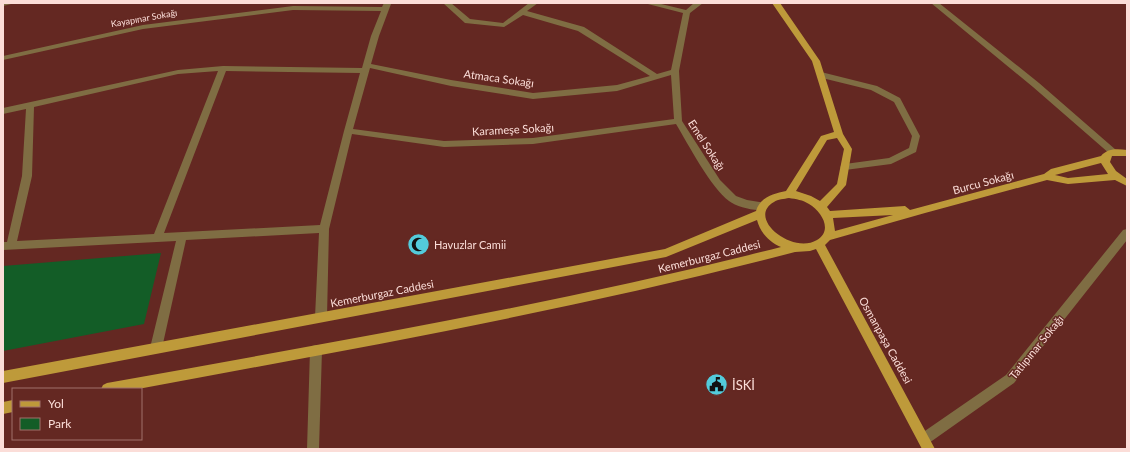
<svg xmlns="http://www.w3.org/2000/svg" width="1130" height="452" font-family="Lato,sans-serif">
  <rect width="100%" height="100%" fill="#642822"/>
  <!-- green -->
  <path fill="#135d27" d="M 161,253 L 144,324 L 3,351 L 3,266 Z"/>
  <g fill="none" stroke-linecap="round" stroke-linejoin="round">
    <!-- minor -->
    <path fill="#7f6d43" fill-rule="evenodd" d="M 3,3 L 15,3 L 3,6 Z
      M 384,3 L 391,4 L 379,36 L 371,64 L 451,80 L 533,93 L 617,85 L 650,76 L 578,31 L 523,15 L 504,27 L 465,23 L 443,3 L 451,3 L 470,19 L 503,23 L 529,3 L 538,3 L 527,11 L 584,27 L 657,74 L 671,70 L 683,13 L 644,3 L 657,3 L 686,10 L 694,3 L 703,3 L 690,13 L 679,71 L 682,121 L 720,180 L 736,196 L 747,200 L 765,203 L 767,206 L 765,209 C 756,212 737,207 729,201 C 711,188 688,144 676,124 L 533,144 L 444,147 L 352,134 L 329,229 L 327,317 L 325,320 L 321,322 L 317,320 L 315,317 L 319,233 L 186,240 L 162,348 L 160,352 L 156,353 L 152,352 L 150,348 L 176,241 L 3,250 L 3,242 L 7,242 L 22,176 L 26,109 L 3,114 L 3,108 L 178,70 L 223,66 L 362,68 L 371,36 L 381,11 L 293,10 L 143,29 L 3,60 L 3,56 L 143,25 L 293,6 L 382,7 ZM 370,68 L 451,86 L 533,99 L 617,91 L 671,75 L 674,119 L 533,138 L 444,141 L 353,129 ZM 218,71 L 154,234 L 17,241 L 32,176 L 34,107 L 178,74 ZM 226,71 L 360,73 L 344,131 L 320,225 L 164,233 Z
      M 931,3 L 939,3 L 1039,83 L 1116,150 L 1118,152 L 1116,154 L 1110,154 L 1033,87 Z
      M 821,72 L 877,86 L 900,98 L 920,136 L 916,152 L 891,164 L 845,170 L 842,169 L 840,167 L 845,164 L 889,158 L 909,148 L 912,136 L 894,102 L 871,90 L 818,77 L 818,73 Z
      M 1127,229 L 1127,240 L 1014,383 L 929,443 L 924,445 L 919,443 L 918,439 L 919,435 L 1006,375 L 1123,230 Z
      M 316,345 L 320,346 L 322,350 L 319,449 L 307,449 L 310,350 L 312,346 Z"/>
    <!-- major -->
    <path fill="#be9a3a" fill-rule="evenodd" d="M 772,3 L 780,3 L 820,61 L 843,134 L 852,149 L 846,185 L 827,207 L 830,211 L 905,206 L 910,210 L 1044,174 L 1051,169 L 1101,156 C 1108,148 1117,149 1127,150 L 1127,156 L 1112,156 L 1110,162 L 1116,171 L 1127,179 L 1127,186 L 1115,180 L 1068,184 L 1047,180 L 925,213 L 830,240 L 825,245 L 935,449 L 922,449 L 816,249 L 810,251 L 795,252 C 578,309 358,348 138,389 L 101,389 L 103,385 L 107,383 C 333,342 559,304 781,247 C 769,242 760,232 757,220 L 666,257 L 3,383 L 3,371 L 665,249 L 756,211 C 760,197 773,194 786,191 L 821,136 L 834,132 L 812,61 ZM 837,138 L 844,149 L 837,184 L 820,201 L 811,196 L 796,191 L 827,140 ZM 1101,163 L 1108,174 L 1068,178 L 1055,175 ZM 789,198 C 796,199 803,200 809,204 C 822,212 833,230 817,240 C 792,255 746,218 774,202 C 778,199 784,199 789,198 ZM 893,215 L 835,231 L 833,218 Z
      M 13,400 L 13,412 L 3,414 L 3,402 Z"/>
  </g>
  <!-- icons -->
  <defs>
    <symbol id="mosque-disc" viewBox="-11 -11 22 22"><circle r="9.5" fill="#53cbdb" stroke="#642822"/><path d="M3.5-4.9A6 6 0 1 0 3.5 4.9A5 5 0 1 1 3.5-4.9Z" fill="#111"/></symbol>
    <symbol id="civic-disc" viewBox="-11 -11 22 22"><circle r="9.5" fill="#53cbdb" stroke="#642822"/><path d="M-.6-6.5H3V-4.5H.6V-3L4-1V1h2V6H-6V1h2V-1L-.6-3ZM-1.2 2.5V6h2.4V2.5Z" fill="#111"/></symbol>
  </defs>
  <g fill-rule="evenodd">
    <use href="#mosque-disc" x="406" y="232" width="25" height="25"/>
    <use href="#civic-disc" x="704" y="372" width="25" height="25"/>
  </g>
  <g text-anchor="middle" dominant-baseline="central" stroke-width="3" stroke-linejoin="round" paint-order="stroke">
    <!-- far-street labels -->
    <g font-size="9" fill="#fbddd8" stroke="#642822">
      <text transform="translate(144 18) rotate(-10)">Kayapınar Sokağı</text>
    </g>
    <!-- street labels -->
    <g font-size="11" fill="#fbddd8" stroke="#642822">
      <text transform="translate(499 78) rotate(8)">Atmaca Sokağı</text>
      <text transform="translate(513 129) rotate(-3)">Karameşe Sokağı</text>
      <text transform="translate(707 145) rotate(57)">Emel Sokağı</text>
      <text transform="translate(983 182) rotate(-15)">Burcu Sokağı</text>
      <text transform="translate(709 256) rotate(-14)">Kemerburgaz Caddesi</text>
      <text transform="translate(382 293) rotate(-11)">Kemerburgaz Caddesi</text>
      <text transform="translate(886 340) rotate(61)">Osmanpaşa Caddesi</text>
      <text transform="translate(1036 347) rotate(-51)">Tatlıpınar Sokağı</text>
    </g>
    <!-- poi labels -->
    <g font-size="11" fill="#fbddd8" stroke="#642822" text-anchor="start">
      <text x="434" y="244">Havuzlar Camii</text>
    </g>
    <!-- near-poi labels -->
    <g font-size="13" fill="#fbddd8" stroke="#642822" text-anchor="start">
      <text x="732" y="385">İSKİ</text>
    </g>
  </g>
  <!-- border -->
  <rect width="1130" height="452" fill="none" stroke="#fbddd8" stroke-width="8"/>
  <!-- legend -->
  <rect x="12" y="388" width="130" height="52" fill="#642822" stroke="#a0706b"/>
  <rect x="20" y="401" width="20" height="6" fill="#be9a3a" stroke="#a0706b"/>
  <text x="48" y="408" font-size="12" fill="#fbddd8">Yol</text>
  <rect x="20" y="418" width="20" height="12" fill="#135d27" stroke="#a0706b"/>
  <text x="48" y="428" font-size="12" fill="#fbddd8">Park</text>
</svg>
